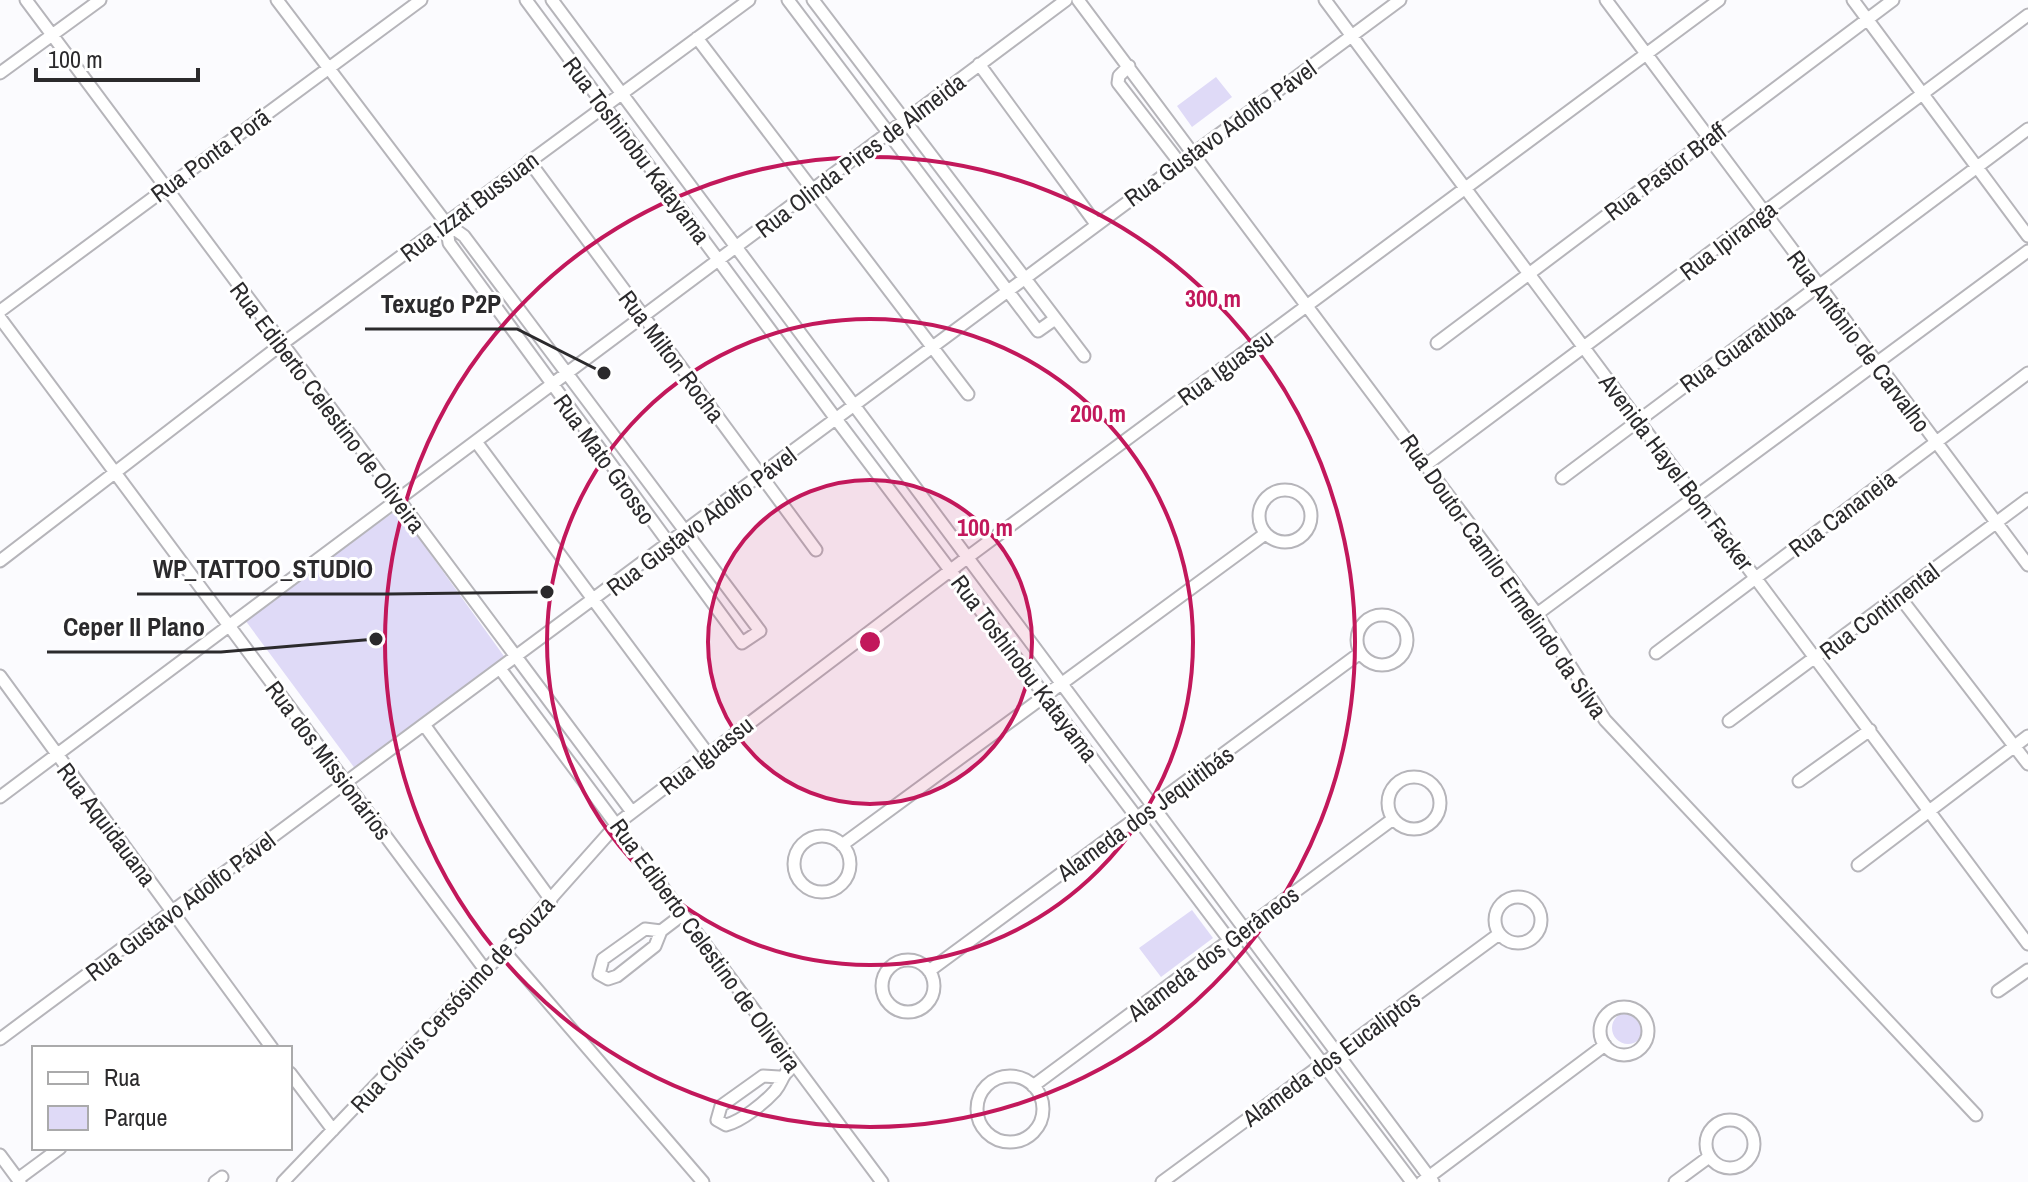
<svg xmlns="http://www.w3.org/2000/svg" width="2028" height="1182" font-family="'Archivo Narrow',sans-serif">
  <rect width="100%" height="100%" fill="#fbfbfe"/>
  <!-- green -->
  <path fill="#dfdaf7" d="M 1216,77 L 1232,97 L 1192,127 L 1177,106 Z
    M 398,509 L 506,659 L 356,770 L 245,620 Z
    M 1192,910 L 1213,938 L 1161,977 L 1139,948 Z
    M1612 1028a16 16 0 1 1 32 0a16 16 0 1 1-32 0Z"/>
  <g fill="none" stroke-linecap="round" stroke-linejoin="round">
    <defs>
      <path id="minor" d="M 26,0 L 632,812
        M 277,0 L 446,223 L 464,236 L 760,631 L 742,643 L 449,243 L 446,223
        M 526,0 L 836,419 L 1412,1182
        M 552,0 L 1433,1182
        M 788,0 L 1038,331 L 1055,319
        M 813,0 L 1084,356
        M 1078,0 L 1537,614 L 1605,720 L 1976,1115
        M 1325,0 L 2028,944
        M 1606,0 L 2028,565
        M 1853,0 L 2028,236
        M 697,38 L 968,394
        M 979,64 L 1096,224
        M 1129,66 L 1119,76 L 1118,83 L 1179,162
        M 0,73 L 100,0
        M 529,161 L 816,550
        M 0,311 L 421,0
        M 0,318 L 486,971
        M 1437,343 L 1893,0
        M 477,443 L 708,754
        M 1427,464 L 2028,15
        M 1562,478 L 2028,129
        M1259 516a26 26 0 1 1 52 0a26 26 0 1 1-52 0Z
        M 0,561 L 282,344 L 749,0
        M 1899,596 L 2028,764
        M 1537,614 L 2028,251
        M1357 640a25 25 0 1 1 50 0a25 25 0 1 1-50 0Z
        M 1656,653 L 2028,373
        M 501,670 L 882,1182
        M 0,676 L 272,1048
        M 1729,721 L 2028,499
        M 425,726 L 551,900
        M1388 803a26 26 0 1 1 52 0a26 26 0 1 1-52 0Z
        M 1799,781 L 1870,730
        M 0,797 L 1066,0
        M794 864a28 28 0 1 1 56 0a28 28 0 1 1-56 0Z
        M 842,845 L 1265,534
        M 1858,865 L 2028,736
        M1495 920a23 23 0 1 1 46 0a23 23 0 1 1-46 0Z
        M 661,931 L 645,929 L 603,959 L 599,974 L 608,979 L 617,976 L 655,946 L 661,931 L 682,915
        M 504,951 L 703,1182
        M882 986a26 26 0 1 1 52 0a26 26 0 1 1-52 0Z
        M 929,971 L 1360,653
        M 1998,991 L 2028,970
        M1600 1031a24 24 0 1 1 48 0a24 24 0 1 1-48 0Z
        M 0,1039 L 1400,0
        M 290,1073 L 333,1130
        M977 1109a33 33 0 1 1 66 0a33 33 0 1 1-66 0Z
        M 779,1077 L 763,1076 L 721,1106 L 717,1120 L 726,1125 C 742,1121 764,1103 775,1091 C 784,1080 780,1076 794,1066
        M 1033,1086 L 1393,819
        M1706 1144a24 24 0 1 1 48 0a24 24 0 1 1-48 0Z
        M 0,1155 L 20,1182
        M 18,1179 L 60,1148
        M 215,1182 L 222,1177
        M 283,1182 L 504,951 L 618,823 L 968,557 L 1719,0
        M 1162,1182 L 1499,934
        M 1422,1182 L 1605,1045
        M 1675,1182 L 1709,1157"/>
    </defs>
    <!-- minor casing -->
    <use href="#minor" stroke="#b6b5ba" stroke-width="15"/>
    <!-- minor -->
    <use href="#minor" stroke="#fff" stroke-width="11"/>
  </g>
  <!-- distance rings -->
  <circle cx="870" cy="642" r="162" fill="#c2185b" fill-opacity=".12"/>
  <g fill="none" stroke="#c2185b" stroke-width="4">
    <circle cx="870" cy="642" r="162"/>
    <circle cx="870" cy="642" r="323"/>
    <circle cx="870" cy="642" r="485"/>
  </g>
  <g text-anchor="middle" dominant-baseline="central" stroke-width="6" stroke-linejoin="round" paint-order="stroke">
    <!-- street labels -->
    <g font-size="24" fill="#2b2a2c" stroke="#fff">
      <text transform="translate(1220 133) rotate(-36)">Rua Gustavo Adolfo Pável</text>
      <text transform="translate(637 150) rotate(53)">Rua Toshinobu Katayama</text>
      <text transform="translate(210 155) rotate(-36)">Rua Ponta Porã</text>
      <text transform="translate(860 155) rotate(-37)">Rua Olinda Pires de Almeida</text>
      <text transform="translate(1665 171) rotate(-37)">Rua Pastor Braff</text>
      <text transform="translate(469 206) rotate(-37)">Rua Izzat Bussuan</text>
      <text transform="translate(1728 240) rotate(-37)">Rua Ipiranga</text>
      <text transform="translate(1859 341) rotate(53)">Rua Antônio de Carvalho</text>
      <text transform="translate(1737 347) rotate(-36)">Rua Guaratuba</text>
      <text transform="translate(672 356) rotate(53)">Rua Milton Rocha</text>
      <text transform="translate(1225 367) rotate(-36)">Rua Iguassu</text>
      <text transform="translate(328 407) rotate(53)">Rua Ediberto Celestino de Oliveira</text>
      <text transform="translate(605 459) rotate(54)">Rua Mato Grosso</text>
      <text transform="translate(1677 472) rotate(53)">Avenida Hayel Bom Facker</text>
      <text transform="translate(1842 513) rotate(-37)">Rua Cananeia</text>
      <text transform="translate(701 521) rotate(-37)">Rua Gustavo Adolfo Pável</text>
      <text transform="translate(1504 576) rotate(55)">Rua Doutor Camilo Ermelindo da Silva</text>
      <text transform="translate(1879 611) rotate(-37)">Rua Continental</text>
      <text transform="translate(1025 668) rotate(53)">Rua Toshinobu Katayama</text>
      <text transform="translate(706 755) rotate(-38)">Rua Iguassu</text>
      <text transform="translate(329 760) rotate(53)">Rua dos Missionários</text>
      <text transform="translate(1145 813) rotate(-36)">Alameda dos Jequitibás</text>
      <text transform="translate(107 824) rotate(53)">Rua Aquidauana</text>
      <text transform="translate(180 906) rotate(-37)">Rua Gustavo Adolfo Pável</text>
      <text transform="translate(706 945) rotate(54)">Rua Ediberto Celestino de Oliveira</text>
      <text transform="translate(1213 953) rotate(-37)">Alameda dos Gerâneos</text>
      <text transform="translate(452 1004) rotate(-47)">Rua Clóvis Cersósimo de Souza</text>
      <text transform="translate(1331 1058) rotate(-36)">Alameda dos Eucaliptos</text>
    </g>
  </g>
  <circle cx="870" cy="642" r="12" fill="#c2185b" stroke="#fff" stroke-width="4"/>
  <g font-size="24" text-anchor="middle" font-weight="bold" fill="#c2185b" stroke="#fff" stroke-width="6" stroke-linejoin="round" paint-order="stroke">
    <text x="1213" y="307">300 m</text>
    <text x="1098" y="422">200 m</text>
    <text x="985" y="536">100 m</text>
  </g>
  <!-- callouts -->
  <path fill="none" stroke="#2b2a2c" stroke-width="3" d="M604 373L517 329H365M547 592L389 594H137M376 639L221 652H47"/>
  <g fill="#2b2a2c" stroke="#fff" stroke-width="3">
    <circle cx="604" cy="373" r="8"/>
    <circle cx="547" cy="592" r="8"/>
    <circle cx="376" cy="639" r="8"/>
  </g>
  <g font-size="26" text-anchor="middle" font-weight="bold" fill="#2b2a2c" stroke="#fff" stroke-width="6" stroke-linejoin="round" paint-order="stroke">
    <text x="441" y="313">Texugo P2P</text>
    <text x="263" y="578">WP_TATTOO_STUDIO</text>
    <text x="134" y="636">Ceper II Plano</text>
  </g>
  <!-- legend -->
  <rect x="32" y="1046" width="260" height="104" fill="#ffffff" stroke="#aaaaab" stroke-width="2"/>
  <rect x="48" y="1072" width="40" height="12" fill="#ffffff" stroke="#aaaaab" stroke-width="2"/>
  <text x="104" y="1086" font-size="24" fill="#2b2a2c">Rua</text>
  <rect x="48" y="1106" width="40" height="24" fill="#dfdaf7" stroke="#aaaaab" stroke-width="2"/>
  <text x="104" y="1126" font-size="24" fill="#2b2a2c">Parque</text>
  <!-- scale -->
  <path d="M36 68v12h162v-12" fill="none" stroke="#2b2a2c" stroke-width="4"/>
  <text x="48" y="68" font-size="24" fill="#2b2a2c" stroke="#ffffff" stroke-width="6" paint-order="stroke">100 m</text>
</svg>
